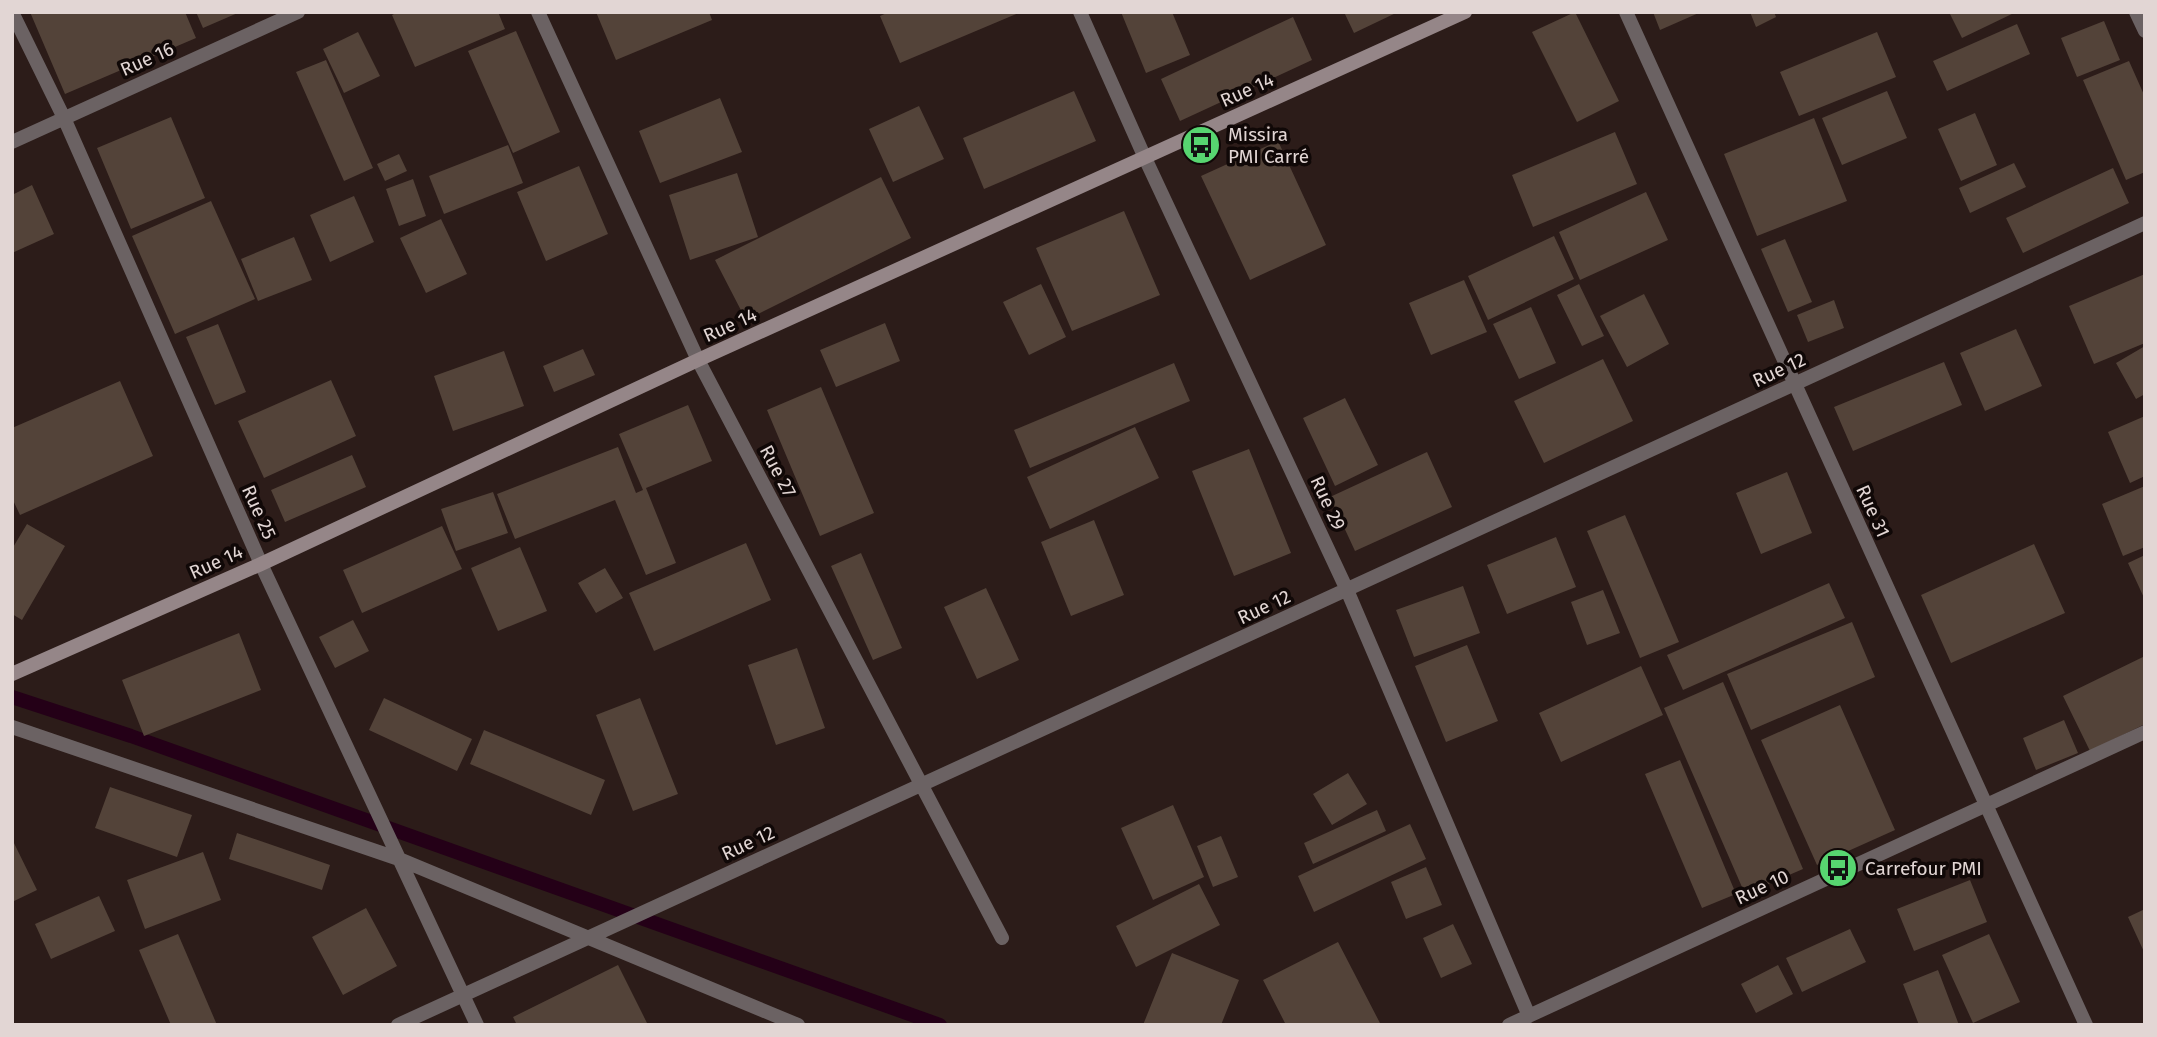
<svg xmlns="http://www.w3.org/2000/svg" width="2157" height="1037" font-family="'Fira Sans',sans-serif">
  <rect width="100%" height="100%" fill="#2c1c19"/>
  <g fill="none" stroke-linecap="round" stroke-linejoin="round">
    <!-- stream -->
    <path stroke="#240017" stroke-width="14" d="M 12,697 L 131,736 L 940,1025"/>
  </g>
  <!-- building -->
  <path fill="#534339" d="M 30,12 L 185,12 L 196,38 L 65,94 Z
    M 196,12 L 240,12 L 203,28 Z
    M 398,12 L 498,12 L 505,29 L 415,67 L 392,15 Z
    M 596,12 L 709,12 L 712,20 L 616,60 Z
    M 889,12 L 1021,12 L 900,63 L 880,16 Z
    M 1121,12 L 1172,12 L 1190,55 L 1146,73 Z
    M 1344,12 L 1398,12 L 1354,33 Z
    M 1575,12 L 1619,101 L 1577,122 L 1532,32 Z
    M 1653,12 L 1701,12 L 1660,30 Z
    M 1750,12 L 1774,12 L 1776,17 L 1756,27 Z
    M 1949,12 L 2016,12 L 1962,38 Z
    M 1293,17 L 1312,60 L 1180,121 L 1161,79 Z
    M 2104,21 L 2120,60 L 2077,77 L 2061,38 Z
    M 2017,24 L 2030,54 L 1947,91 L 1933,61 Z
    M 516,31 L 560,132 L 513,153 L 468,51 Z
    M 358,32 L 380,76 L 344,93 L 323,49 Z
    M 1877,32 L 1896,77 L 1799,116 L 1780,72 Z
    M 326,60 L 373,168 L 344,181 L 296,72 Z
    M 2129,61 L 2145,97 L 2145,172 L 2126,180 L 2083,80 Z
    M 1074,91 L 1096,141 L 984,189 L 963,138 Z
    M 1887,91 L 1907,138 L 1842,165 L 1822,118 Z
    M 720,98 L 742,152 L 660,183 L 639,131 Z
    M 919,106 L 944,159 L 893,182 L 869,129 Z
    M 1975,113 L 1997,165 L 1961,181 L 1938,129 Z
    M 171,117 L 205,198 L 131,229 L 97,148 Z
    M 1814,118 L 1847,201 L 1757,236 L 1724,154 Z
    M 1615,132 L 1637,184 L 1533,227 L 1512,175 Z
    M 1278,141 L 1326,245 L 1250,280 L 1201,176 Z
    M 508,145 L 523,183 L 444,214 L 429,176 Z
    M 399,154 L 407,171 L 385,181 L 377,164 Z
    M 2014,163 L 2026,187 L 1970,213 L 1959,188 Z
    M 579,166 L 608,234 L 546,261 L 517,192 Z
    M 2113,168 L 2129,203 L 2023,253 L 2006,218 Z
    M 737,173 L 758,237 L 690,260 L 669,195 Z
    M 881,177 L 911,238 L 746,320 L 715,260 Z
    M 413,179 L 426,216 L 399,226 L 386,189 Z
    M 32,185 L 54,234 L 12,253 L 12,195 Z
    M 1646,192 L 1668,240 L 1580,280 L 1559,232 Z
    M 354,196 L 374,242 L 330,262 L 310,215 Z
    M 211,201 L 255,299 L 175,334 L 132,236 Z
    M 1124,211 L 1160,295 L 1072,331 L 1036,248 Z
    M 441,219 L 467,274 L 426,293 L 400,238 Z
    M 1554,236 L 1574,279 L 1488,320 L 1468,276 Z
    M 294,237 L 312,280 L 258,301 L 241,259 Z
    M 1785,239 L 1812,302 L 1788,312 L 1761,249 Z
    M 2145,274 L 2145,343 L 2094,364 L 2069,306 Z
    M 1464,280 L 1487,332 L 1431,355 L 1409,303 Z
    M 1041,284 L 1066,337 L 1029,355 L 1003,302 Z
    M 1579,284 L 1604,336 L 1582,346 L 1557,295 Z
    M 1644,294 L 1669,344 L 1627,367 L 1600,316 Z
    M 1834,300 L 1844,328 L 1808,342 L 1797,315 Z
    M 1531,307 L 1556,363 L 1519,379 L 1493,324 Z
    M 885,323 L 900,361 L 836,387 L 820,350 Z
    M 218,324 L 246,392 L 215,405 L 186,337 Z
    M 2016,329 L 2042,386 L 1985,411 L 1960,353 Z
    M 2145,346 L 2145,394 L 2136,399 L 2116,363 Z
    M 583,349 L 595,375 L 554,392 L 543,366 Z
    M 504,351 L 524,406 L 453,431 L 434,376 Z
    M 1603,359 L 1633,421 L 1544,463 L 1514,401 Z
    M 1944,362 L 1962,405 L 1853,451 L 1834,407 Z
    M 1174,363 L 1190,401 L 1030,468 L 1014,430 Z
    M 331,380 L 356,436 L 264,478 L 238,421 Z
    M 120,381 L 153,456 L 20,515 L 12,498 L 12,428 Z
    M 821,387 L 874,513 L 820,536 L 767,410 Z
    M 1345,398 L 1378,465 L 1335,486 L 1303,418 Z
    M 688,405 L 712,461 L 646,488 L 676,563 L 646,575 L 615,500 L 515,539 L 497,494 L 618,447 L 636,493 L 643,490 L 619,434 Z
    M 2145,416 L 2145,476 L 2130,483 L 2108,432 Z
    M 1135,427 L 1159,478 L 1050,529 L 1027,477 Z
    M 1249,449 L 1291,553 L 1234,576 L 1192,471 Z
    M 1427,452 L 1452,507 L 1355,551 L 1330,497 Z
    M 352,455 L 366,487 L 285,522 L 271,490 Z
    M 1787,472 L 1812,533 L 1761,554 L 1736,493 Z
    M 2145,486 L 2145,547 L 2123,556 L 2102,504 Z
    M 493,492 L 508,533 L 456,551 L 441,509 Z
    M 1625,515 L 1679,642 L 1640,658 L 1587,531 Z
    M 1094,520 L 1124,595 L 1071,616 L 1041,542 Z
    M 27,524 L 65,546 L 22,620 L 12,614 L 12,549 Z
    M 442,526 L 462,569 L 362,613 L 343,570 Z
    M 1556,537 L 1576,587 L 1507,614 L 1487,565 Z
    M 746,543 L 771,600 L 654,651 L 629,593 Z
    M 2034,544 L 2065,613 L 1951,663 L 1921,595 Z
    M 520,547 L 547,611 L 498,631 L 471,568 Z
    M 861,553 L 902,648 L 873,660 L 831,566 Z
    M 2145,555 L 2145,600 L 2128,563 Z
    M 605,568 L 623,598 L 596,613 L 578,583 Z
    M 1829,583 L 1845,618 L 1683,690 L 1667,655 Z
    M 1463,586 L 1480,633 L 1414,657 L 1396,610 Z
    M 986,588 L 1019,660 L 977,679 L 944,607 Z
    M 1603,590 L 1620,633 L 1587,645 L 1571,602 Z
    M 353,620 L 369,651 L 335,668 L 319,637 Z
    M 1852,622 L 1875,677 L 1751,730 L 1727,674 Z
    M 239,633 L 261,690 L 144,736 L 122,680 Z
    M 1467,645 L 1498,721 L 1446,742 L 1415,666 Z
    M 797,648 L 825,728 L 776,745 L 748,665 Z
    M 2145,656 L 2145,724 L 2090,751 L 2063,696 Z
    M 1641,666 L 1663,715 L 1561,762 L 1539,713 Z
    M 1723,682 L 1803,869 L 1745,894 L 1664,708 Z
    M 384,698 L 472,739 L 457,771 L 369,730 Z
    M 640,698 L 678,794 L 633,811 L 596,715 Z
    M 1840,705 L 1895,830 L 1817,865 L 1761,740 Z
    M 2064,720 L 2078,753 L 2036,770 L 2023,738 Z
    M 484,730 L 605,780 L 591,815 L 470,764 Z
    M 1680,760 L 1736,894 L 1702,908 L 1645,774 Z
    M 1348,773 L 1367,804 L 1332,825 L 1313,794 Z
    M 110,787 L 192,815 L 177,857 L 95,828 Z
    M 1173,805 L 1204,877 L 1153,900 L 1121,828 Z
    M 1377,810 L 1386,831 L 1313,864 L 1304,843 Z
    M 1410,824 L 1426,859 L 1314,912 L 1298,876 Z
    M 237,833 L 330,865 L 322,890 L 229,859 Z
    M 1221,836 L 1238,877 L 1213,887 L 1197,846 Z
    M 12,839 L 37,890 L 12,902 Z
    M 203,852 L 221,900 L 145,929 L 127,880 Z
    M 1426,867 L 1442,905 L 1406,919 L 1391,882 Z
    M 1970,880 L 1987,922 L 1914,951 L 1897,909 Z
    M 1199,884 L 1220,925 L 1136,967 L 1116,926 Z
    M 99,896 L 115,931 L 51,959 L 35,924 Z
    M 366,908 L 397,966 L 343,995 L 312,937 Z
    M 2145,909 L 2145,954 L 2128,917 Z
    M 1453,924 L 1472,964 L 1441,978 L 1423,938 Z
    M 1850,929 L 1866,962 L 1802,992 L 1786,958 Z
    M 178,934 L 217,1025 L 171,1025 L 139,950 Z
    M 1989,934 L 2020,1002 L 1973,1023 L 1942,955 Z
    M 1338,942 L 1381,1025 L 1286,1025 L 1263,980 Z
    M 1172,953 L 1239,980 L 1221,1025 L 1143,1025 Z
    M 618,965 L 648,1025 L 517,1025 L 513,1017 Z
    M 1778,965 L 1793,994 L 1756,1013 L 1741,984 Z
    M 1938,970 L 1959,1025 L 1919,1025 L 1903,984 Z"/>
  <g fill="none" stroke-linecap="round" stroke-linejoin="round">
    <!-- street -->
    <path stroke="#6b6263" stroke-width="14" d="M 12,12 L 64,118 L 261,564 L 477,1025
      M 538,12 L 698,360 L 1002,938
      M 1080,12 L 1145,158 L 1347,590 L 1529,1016
      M 1626,12 L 2086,1025
      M 2136,12 L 2145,31
      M 12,142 L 298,12
      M 12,727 L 399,859 L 798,1025
      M 398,1025 L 2145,223
      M 1509,1025 L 2145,732"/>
    <!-- secondary -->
    <path stroke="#958688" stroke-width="14" d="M 12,674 L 261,564 L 698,360 L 1465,12"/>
  </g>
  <!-- icons -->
  <defs>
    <symbol id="bus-disc" viewBox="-11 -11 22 22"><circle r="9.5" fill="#57d570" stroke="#100807"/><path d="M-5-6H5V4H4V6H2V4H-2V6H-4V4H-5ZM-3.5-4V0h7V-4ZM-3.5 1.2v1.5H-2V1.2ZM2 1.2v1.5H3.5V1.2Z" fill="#111"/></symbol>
  </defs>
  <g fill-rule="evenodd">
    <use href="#bus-disc" x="1179" y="123" width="44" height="44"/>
    <use href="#bus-disc" x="1816" y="846" width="44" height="44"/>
  </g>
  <g text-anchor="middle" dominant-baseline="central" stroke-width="7" stroke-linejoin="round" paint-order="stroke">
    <!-- street labels -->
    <g font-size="19" fill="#e2d6d4" stroke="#100807">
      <text transform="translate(147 59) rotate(-24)">Rue 16</text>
      <text transform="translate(1247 90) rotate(-24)">Rue 14</text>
      <text transform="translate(730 325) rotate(-24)">Rue 14</text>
      <text transform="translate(1779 370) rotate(-25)">Rue 12</text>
      <text transform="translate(778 471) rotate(62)">Rue 27</text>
      <text transform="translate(1328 503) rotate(65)">Rue 29</text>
      <text transform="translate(1873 511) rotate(66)">Rue 31</text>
      <text transform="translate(259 512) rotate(66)">Rue 25</text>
      <text transform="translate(216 562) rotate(-24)">Rue 14</text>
      <text transform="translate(1264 607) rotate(-25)">Rue 12</text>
      <text transform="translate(748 843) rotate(-25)">Rue 12</text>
      <text transform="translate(1762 887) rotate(-25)">Rue 10</text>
    </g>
    <!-- poi labels -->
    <g font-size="19" fill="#e2d6d4" stroke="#100807" text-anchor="start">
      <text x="1228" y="134">Missira<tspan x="1228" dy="22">PMI Carré</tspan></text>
      <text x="1865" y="868">Carrefour PMI</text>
    </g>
  </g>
  <!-- border -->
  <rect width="2157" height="1037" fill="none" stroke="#e2d6d4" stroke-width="28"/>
</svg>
